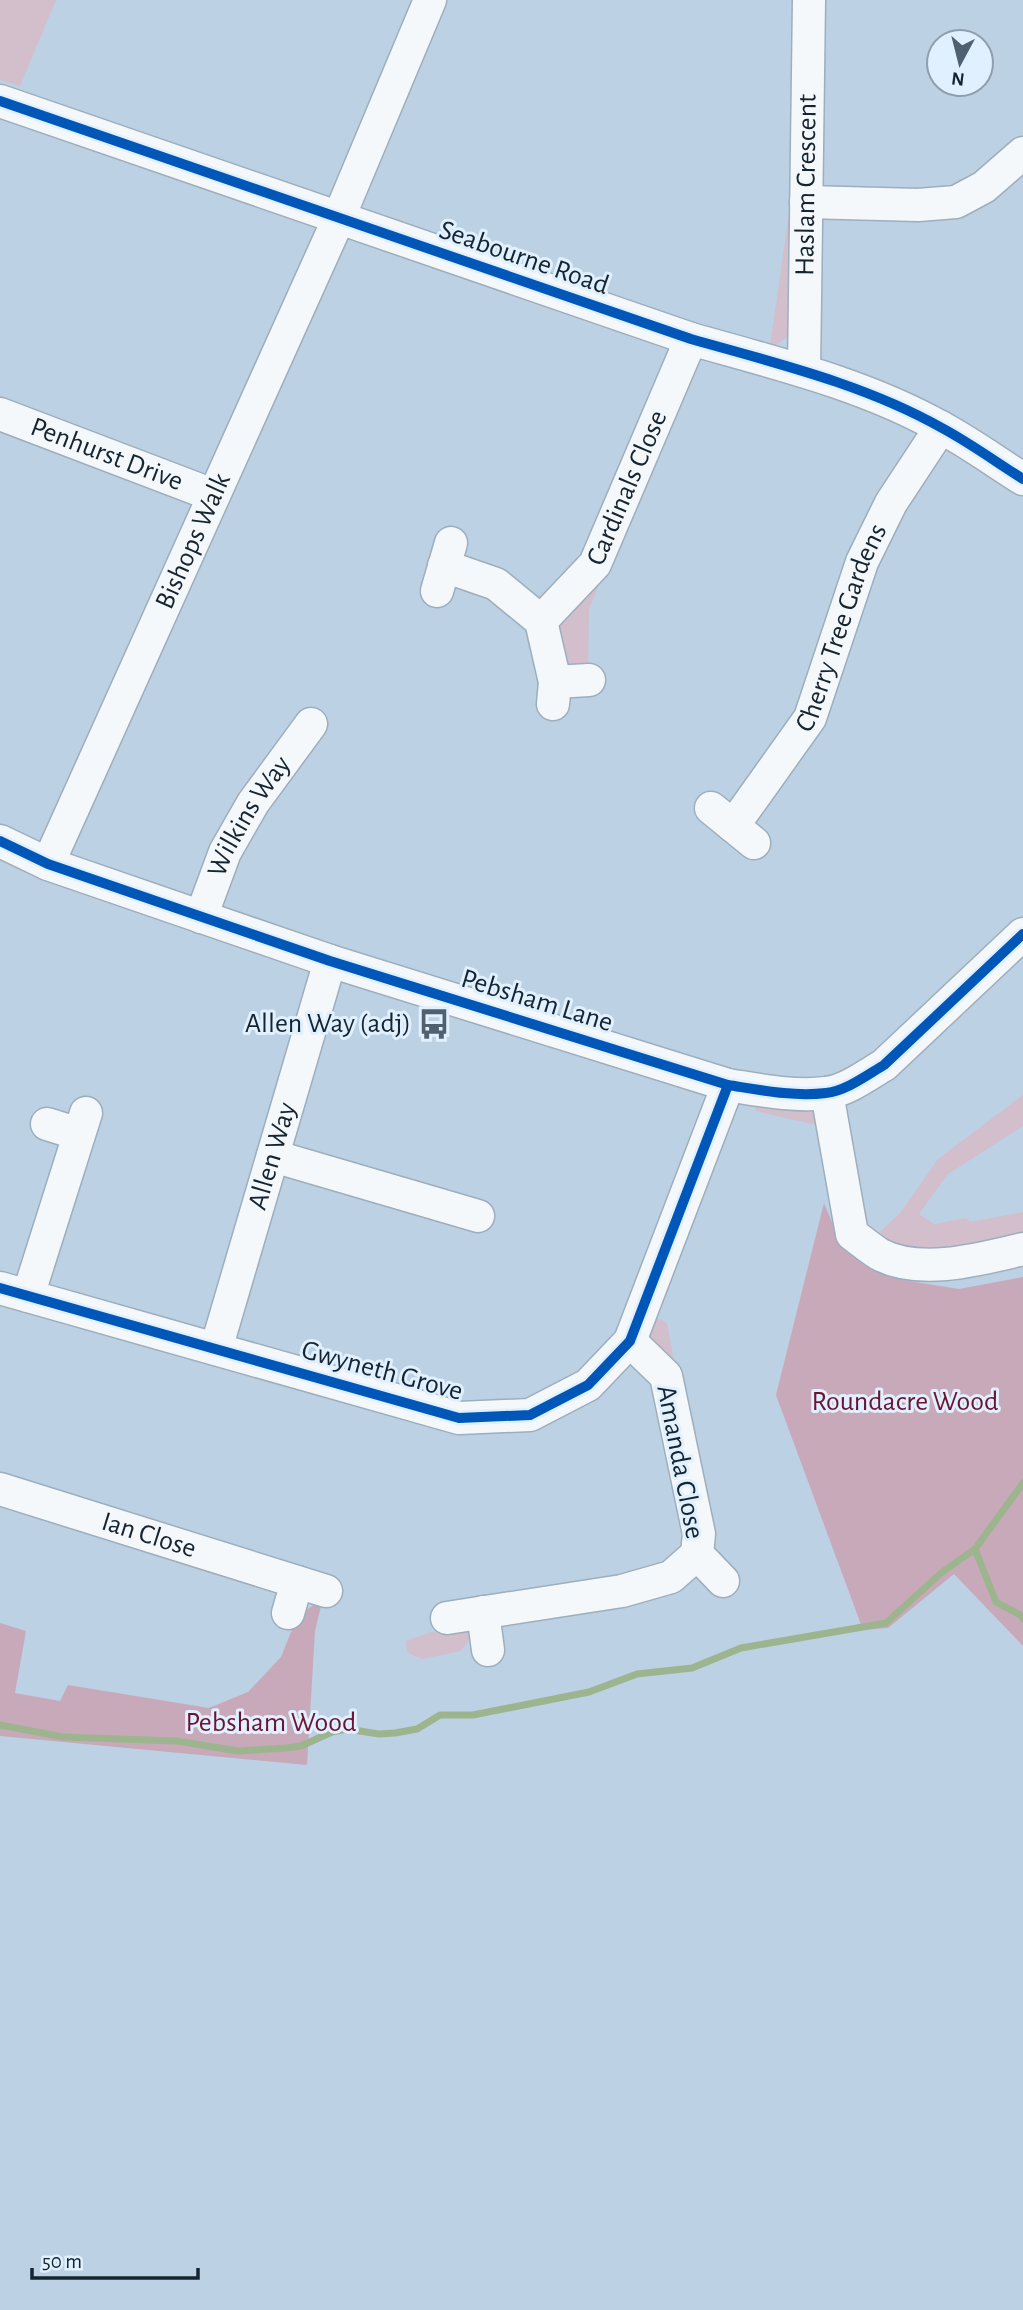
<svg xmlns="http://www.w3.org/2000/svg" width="1023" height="2310" font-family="'Alegreya Sans',sans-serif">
  <rect width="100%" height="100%" fill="#bcd1e4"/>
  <!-- green -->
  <path fill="#d3becc" d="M 0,0 L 56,0 L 20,86 L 0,80 Z
    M 795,204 L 793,321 L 786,338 L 773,347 L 770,346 L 790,207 Z
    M 602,576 L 589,610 L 588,669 L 575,670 L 563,664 L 555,620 Z
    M 1023,1095 L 1023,1126 L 948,1174 L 919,1214 L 934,1224 L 966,1218 L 970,1222 L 1023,1212 L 1023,1232 L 953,1247 L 898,1250 L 887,1243 L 878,1234 L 901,1212 L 938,1159 Z
    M 756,1102 L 807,1106 L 816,1112 L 821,1126 L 755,1111 Z
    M 660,1319 L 667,1323 L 674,1361 L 646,1336 L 651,1320 Z
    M 462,1625 L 475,1632 L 461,1651 L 422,1659 L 407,1652 L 406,1641 L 444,1628 Z"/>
  <!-- forest -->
  <path fill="#c8a9ba" d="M 824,1203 L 839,1239 L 850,1249 L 903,1280 L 959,1289 L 1023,1277 L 1023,1646 L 954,1574 L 888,1628 L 863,1630 L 776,1395 Z
    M 323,1598 L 315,1631 L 307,1765 L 0,1736 L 0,1623 L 26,1631 L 15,1693 L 60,1701 L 68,1685 L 209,1708 L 248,1692 L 281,1657 L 297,1617 Z"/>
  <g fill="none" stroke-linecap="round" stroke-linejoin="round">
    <!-- stream -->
    <path stroke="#9db58f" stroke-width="7" d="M 975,1549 L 996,1602 L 1022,1616 L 1023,1619
      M 0,1725 L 63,1737 L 177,1741 L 238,1751 L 286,1748 L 301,1746 L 332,1732 L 347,1729 L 379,1734 L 395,1733 L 417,1729 L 440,1715 L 473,1715 L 589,1692 L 637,1674 L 692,1668 L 741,1648 L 886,1623 L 941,1573 L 975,1549 L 1023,1483"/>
    <defs>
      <g id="minor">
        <path d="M 0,101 L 691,339 C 775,363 864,384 942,428 C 970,443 996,462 1023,479"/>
        <path d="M 806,202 L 918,205 L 956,202 L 984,187 L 1023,153"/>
        <path id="s1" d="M 804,371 L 809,0"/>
        <path id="s2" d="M 0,414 L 213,495"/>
        <path d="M 444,566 L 496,584 L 541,621 L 555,682 L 553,704"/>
        <path d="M 437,591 L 451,543"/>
        <path id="s3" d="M 541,621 L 595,564 L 691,339"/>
        <path d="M 555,682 L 589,680"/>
        <path d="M 711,808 L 754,843"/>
        <path id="s4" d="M 733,826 L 810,718 L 862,562 L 891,503 L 941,427"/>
        <path d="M 0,841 L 48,864 L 330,961 L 728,1085 C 760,1090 794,1097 826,1093 C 846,1091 867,1075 884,1065 L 1023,934"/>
        <path id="s5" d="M 48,864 L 334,229 L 430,0"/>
        <path id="s6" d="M 201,917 L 225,852 L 253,803 L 311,724"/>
        <path d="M 827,1093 L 852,1234 C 861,1241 870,1248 879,1254 C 920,1276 981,1259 1023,1249"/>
        <path d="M 47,1124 L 79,1134"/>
        <path d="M 273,1156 L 478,1216"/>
        <path d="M 0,1288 L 459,1418 L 530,1415 L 588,1385 L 630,1341 L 728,1085"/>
        <path d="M 28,1296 L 86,1113"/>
        <path id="s7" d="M 216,1349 L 330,961"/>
        <path id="s8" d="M 0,1489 L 326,1591"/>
        <path d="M 697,1554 L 723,1581"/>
        <path d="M 483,1612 L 488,1650"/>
        <path d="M 288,1613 L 297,1582"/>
        <path d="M 447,1618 L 622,1591 L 671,1577 L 697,1554 L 699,1534 L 666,1376 L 630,1341"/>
      </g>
    </defs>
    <!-- minor casing -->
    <use href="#minor" stroke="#9daebd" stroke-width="35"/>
    <!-- minor -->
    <use href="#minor" stroke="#f5f8fb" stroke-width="32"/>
    <defs>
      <path id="cycleway" d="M 0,101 L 691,339 C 775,363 864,384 942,428 C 970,443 996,462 1023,479
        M 0,841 L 48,864 L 330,961 L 728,1085 C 760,1090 794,1097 826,1093 C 846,1091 867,1075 884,1065 L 1023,934
        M 0,1288 L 459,1418 L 530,1415 L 588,1385 L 630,1341 L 728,1085"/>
    </defs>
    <!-- cycleway casing -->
    <use href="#cycleway" stroke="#e0f0fe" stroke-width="15"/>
    <!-- cycleway -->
    <use href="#cycleway" stroke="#0057b8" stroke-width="10"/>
  </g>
  <!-- icons -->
  <defs>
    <symbol id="bus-bare" viewBox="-9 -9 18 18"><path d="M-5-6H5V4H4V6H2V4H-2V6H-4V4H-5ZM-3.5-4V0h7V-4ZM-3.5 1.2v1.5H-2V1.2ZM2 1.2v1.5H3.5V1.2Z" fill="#4f6170" stroke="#e0f0fe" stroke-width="2.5" paint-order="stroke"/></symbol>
  </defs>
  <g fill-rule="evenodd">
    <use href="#bus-bare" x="412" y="1002" width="44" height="44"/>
  </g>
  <g text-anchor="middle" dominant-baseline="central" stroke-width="6" stroke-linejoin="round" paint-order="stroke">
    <!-- street labels -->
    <g font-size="28" fill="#152431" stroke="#e0f0fe">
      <text stroke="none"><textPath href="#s1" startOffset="186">Haslam Crescent</textPath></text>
      <text transform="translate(524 258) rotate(19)">Seabourne Road</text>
      <text stroke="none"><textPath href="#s2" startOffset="114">Penhurst Drive</textPath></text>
      <text stroke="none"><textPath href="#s3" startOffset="161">Cardinals Close</textPath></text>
      <text stroke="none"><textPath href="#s5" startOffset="354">Bishops Walk</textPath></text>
      <text stroke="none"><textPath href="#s4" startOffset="228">Cherry Tree Gardens</textPath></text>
      <text stroke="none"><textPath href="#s6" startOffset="112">Wilkins Way</textPath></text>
      <text transform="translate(537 1001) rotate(17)">Pebsham Lane</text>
      <text stroke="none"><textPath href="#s7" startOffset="201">Allen Way</textPath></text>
      <text transform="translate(382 1371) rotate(15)">Gwyneth Grove</text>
      <text transform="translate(680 1462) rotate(79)">Amanda Close</text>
      <text stroke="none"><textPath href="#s8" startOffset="156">Ian Close</textPath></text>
    </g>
    <!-- poi labels -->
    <g font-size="28" fill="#152431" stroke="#e0f0fe" text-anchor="end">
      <text x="411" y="1024">Allen Way (adj)</text>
    </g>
    <!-- park labels -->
    <g font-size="28" fill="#6c1432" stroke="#e0f0fe">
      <text x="905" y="1402">Roundacre Wood</text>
      <text x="271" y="1723">Pebsham Wood</text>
    </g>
  </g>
  <!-- north arrow -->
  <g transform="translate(960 63) rotate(187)"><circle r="33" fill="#e0f0fe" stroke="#8f9eac" stroke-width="2"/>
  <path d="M0-5L12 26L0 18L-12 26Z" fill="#4f6170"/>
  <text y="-10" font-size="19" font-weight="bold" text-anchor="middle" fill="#152431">N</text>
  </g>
  <!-- scale -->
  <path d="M32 2268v10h166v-10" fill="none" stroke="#152431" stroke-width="3.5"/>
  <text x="42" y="2268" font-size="21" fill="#152431" stroke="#e0f0fe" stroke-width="5" paint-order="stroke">50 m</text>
</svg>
